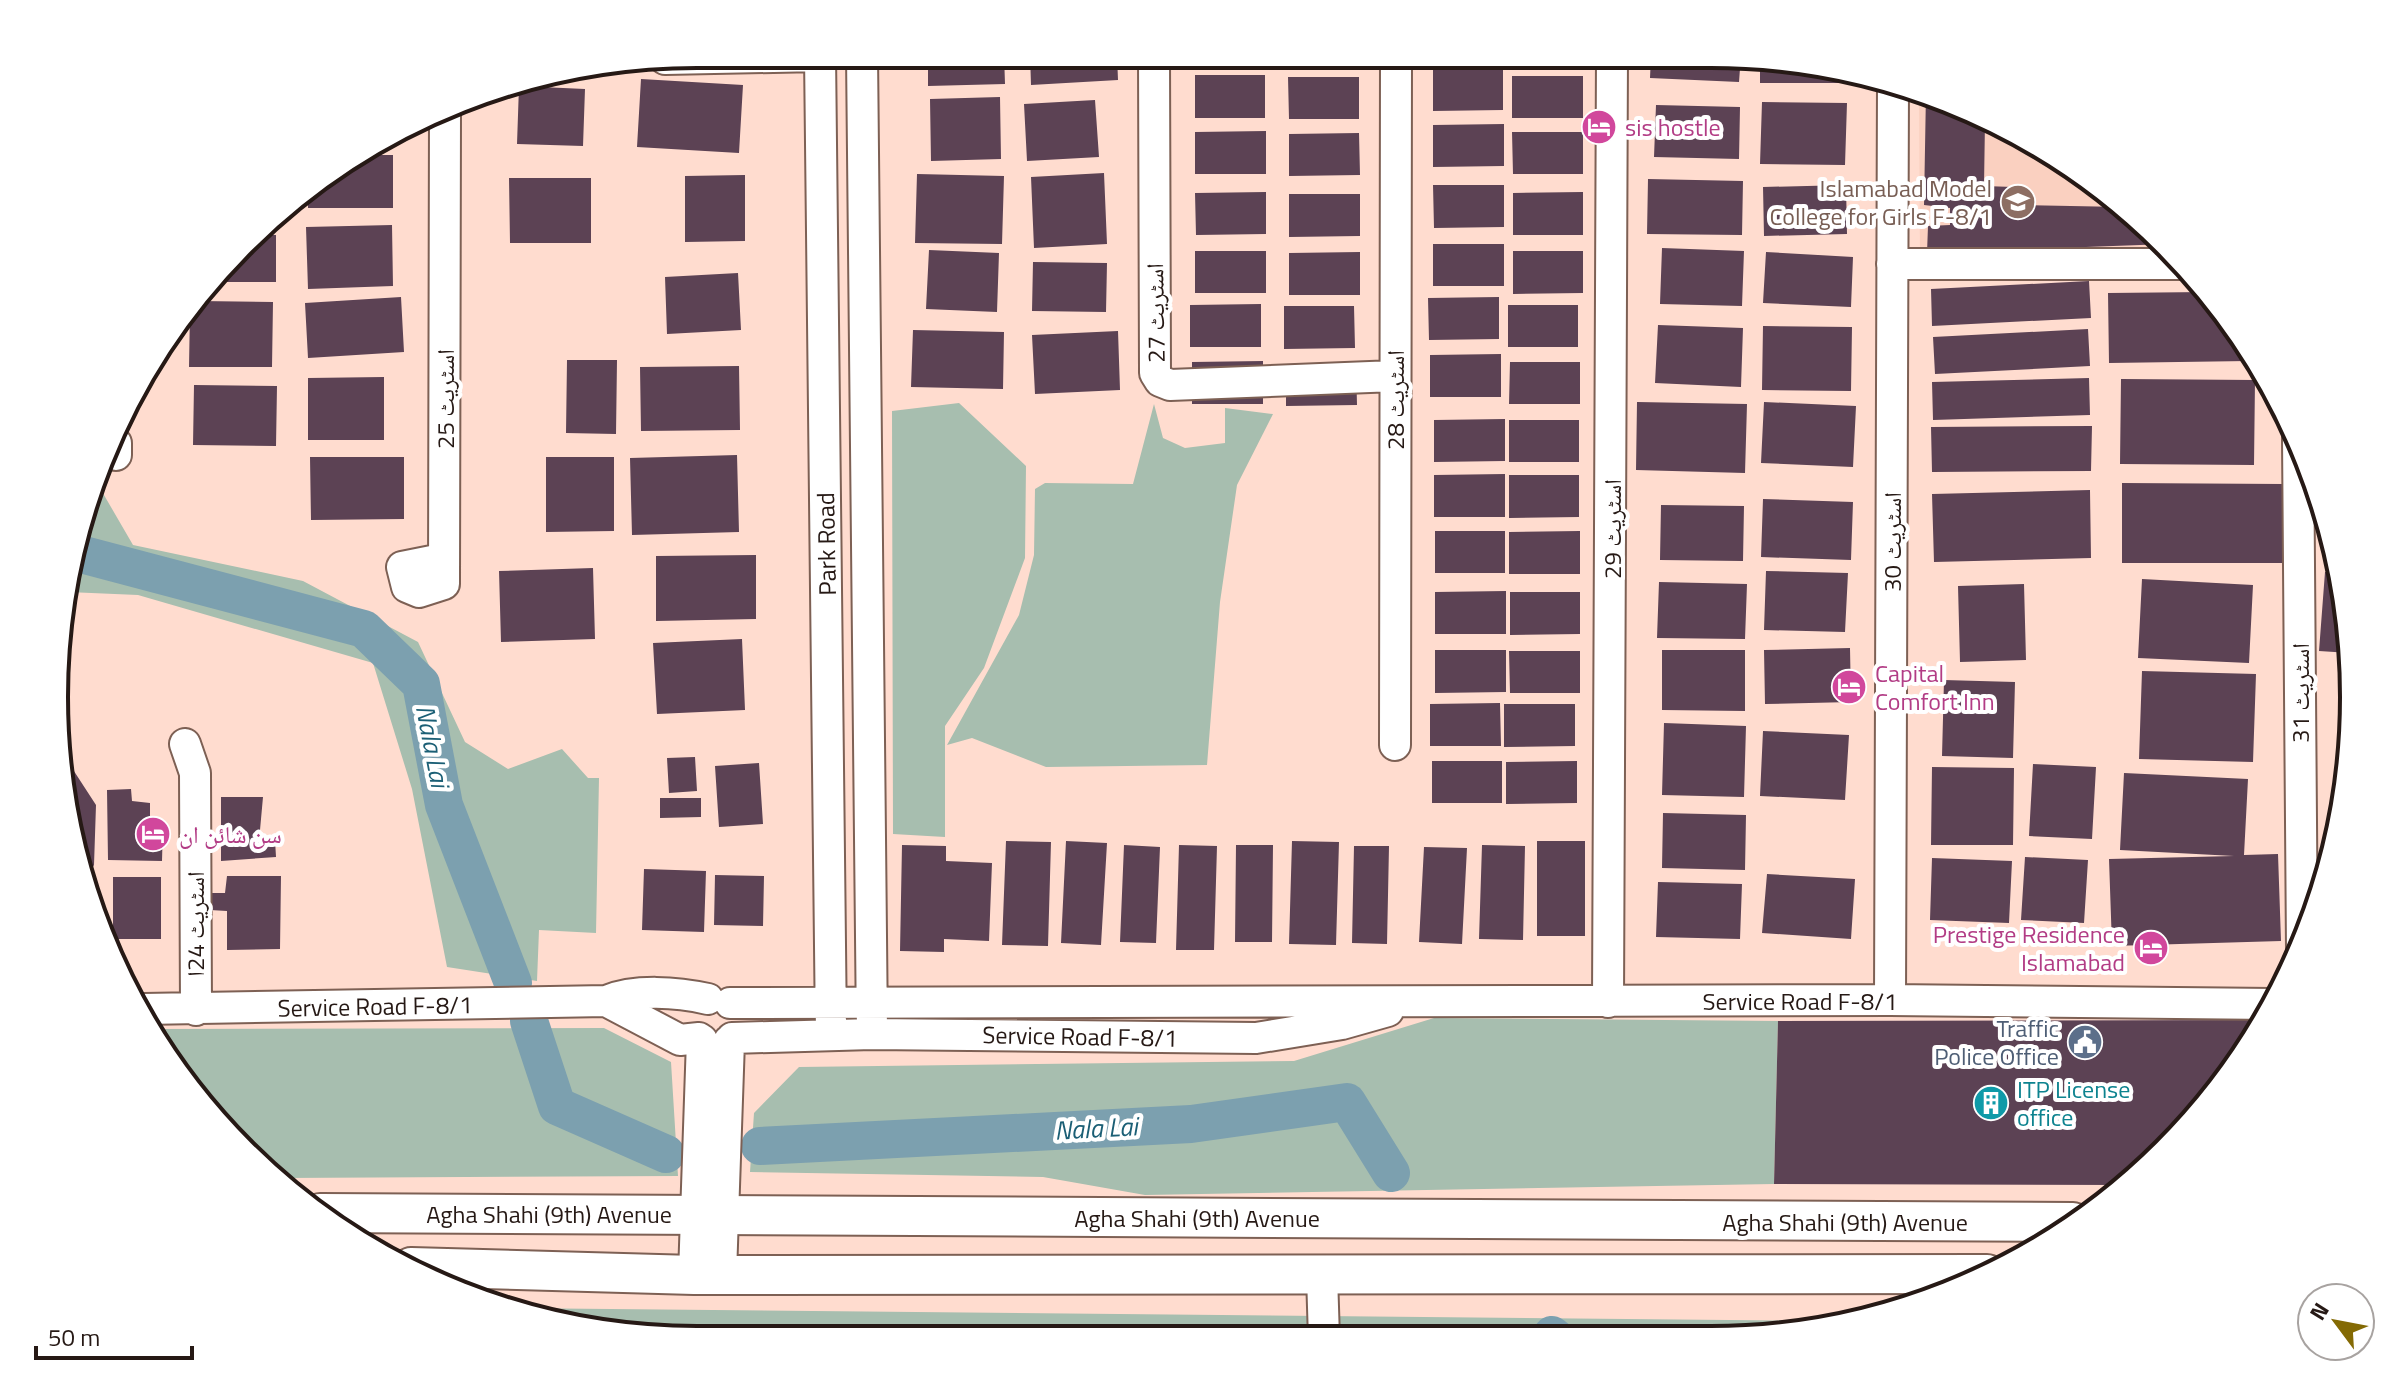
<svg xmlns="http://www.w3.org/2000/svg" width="2408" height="1394" font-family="'Titillium Web','Noto Naskh Arabic',sans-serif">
  <rect width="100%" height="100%" fill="#ffdccf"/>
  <!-- built -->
  <path fill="#fad0c0" d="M 1919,89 L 2068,162 L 2165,242 L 2178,257 L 1920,260 Z"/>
  <!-- green -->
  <path fill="#a7beaf" d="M 959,403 L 1026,466 L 1025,558 L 984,668 L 945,726 L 945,837 L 893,834 L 892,411 Z
    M 1154,404 L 1163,438 L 1185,448 L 1225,443 L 1225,408 L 1273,414 L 1237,485 L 1220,602 L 1207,765 L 1046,767 L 972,738 L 947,745 L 1019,615 L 1034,555 L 1035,489 L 1045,483 L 1133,484 Z
    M 97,483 L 133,545 L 303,581 L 418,642 L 465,742 L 508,769 L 562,749 L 588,778 L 599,778 L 596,933 L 539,930 L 537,981 L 447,967 L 412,789 L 373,663 L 138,595 L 68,592 L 76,530 Z
    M 1434,1018 L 1778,1021 L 1774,1184 L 1145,1195 L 1043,1177 L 750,1172 L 754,1113 L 799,1067 L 1294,1061 Z
    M 604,1028 L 671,1062 L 678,1176 L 282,1178 L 187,1089 L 155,1029 Z
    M 500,1308 L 1843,1321 L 1753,1339 L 655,1339 Z"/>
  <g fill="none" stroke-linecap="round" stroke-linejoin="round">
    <!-- river -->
    <path stroke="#7ca0af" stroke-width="38" d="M 73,552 L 364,629 L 421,684 L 444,805 L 513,983
      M 529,1021 L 557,1106 L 666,1154
      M 760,1146 L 1191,1124 L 1347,1102 L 1391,1173
      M 1552,1335 L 1557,1339"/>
  </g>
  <!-- building -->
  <path fill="#5c4254" d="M 928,54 L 1004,54 L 1005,84 L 928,86 Z
    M 1030,54 L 1117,55 L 1118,80 L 1031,85 Z
    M 1194,55 L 1265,55 L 1265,62 L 1194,63 Z
    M 1288,55 L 1359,55 L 1359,64 L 1288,65 Z
    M 1512,55 L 1583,55 L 1583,63 L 1512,63 Z
    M 1651,55 L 1741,55 L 1739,82 L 1650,78 Z
    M 1760,57 L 1849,74 L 1849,83 L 1760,83 Z
    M 1433,68 L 1503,68 L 1503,110 L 1433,111 Z
    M 1195,75 L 1265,75 L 1265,118 L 1195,118 Z
    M 1512,76 L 1583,76 L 1583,118 L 1512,118 Z
    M 1288,77 L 1359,77 L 1359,119 L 1289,119 Z
    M 641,79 L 743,85 L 739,153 L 637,147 Z
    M 519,86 L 585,89 L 583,146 L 517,144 Z
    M 1926,92 L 1985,121 L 1984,186 L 2013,187 L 2012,205 L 2122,207 L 2167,244 L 1927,253 L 1928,226 L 1950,225 L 1950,208 L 1924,205 Z
    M 1000,97 L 1001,159 L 931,161 L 930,99 Z
    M 1095,100 L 1099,157 L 1027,161 L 1024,104 Z
    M 1762,102 L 1847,103 L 1845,165 L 1760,164 Z
    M 1656,105 L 1740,107 L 1739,159 L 1654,157 Z
    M 1504,124 L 1504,166 L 1433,167 L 1433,125 Z
    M 1266,131 L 1266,174 L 1195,174 L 1195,132 Z
    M 1512,132 L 1583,132 L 1583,174 L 1513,174 Z
    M 1359,133 L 1360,175 L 1289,176 L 1289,134 Z
    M 365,155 L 393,155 L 393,208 L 308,208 L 308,186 Z
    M 1104,173 L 1107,244 L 1034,248 L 1031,177 Z
    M 917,174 L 1004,176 L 1002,244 L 915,243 Z
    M 745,175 L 745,241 L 685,242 L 685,176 Z
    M 509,178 L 591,178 L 591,243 L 510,243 Z
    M 1648,179 L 1743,181 L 1742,235 L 1647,234 Z
    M 1433,185 L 1504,185 L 1504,227 L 1434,228 Z
    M 1846,185 L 1847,234 L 1764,236 L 1763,187 Z
    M 1266,192 L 1266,234 L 1196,235 L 1195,193 Z
    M 1583,192 L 1583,235 L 1513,235 L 1513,193 Z
    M 1289,194 L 1360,194 L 1360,236 L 1289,237 Z
    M 392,225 L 393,286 L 308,289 L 306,227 Z
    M 261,234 L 276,235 L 276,282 L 217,282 Z
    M 1433,244 L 1504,244 L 1504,286 L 1433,286 Z
    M 1662,248 L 1744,251 L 1742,306 L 1660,304 Z
    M 929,250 L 999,253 L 997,312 L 926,309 Z
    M 1195,251 L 1266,251 L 1266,293 L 1195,293 Z
    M 1513,251 L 1583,251 L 1583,293 L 1513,294 Z
    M 1360,252 L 1360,295 L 1289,295 L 1289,253 Z
    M 1766,252 L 1853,257 L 1851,307 L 1763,303 Z
    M 1033,262 L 1107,263 L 1106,312 L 1032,311 Z
    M 738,273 L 741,330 L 667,334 L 665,277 Z
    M 2089,281 L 2091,318 L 1932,326 L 1931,289 Z
    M 2206,292 L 2245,339 L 2248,361 L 2109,363 L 2108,293 Z
    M 401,297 L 404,352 L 308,358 L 305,303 Z
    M 1499,297 L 1499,339 L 1429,340 L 1428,298 Z
    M 199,301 L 273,302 L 272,367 L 189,367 L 190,310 Z
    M 1261,304 L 1261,347 L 1190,347 L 1190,305 Z
    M 1508,305 L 1578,305 L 1578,347 L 1508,347 Z
    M 1284,306 L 1354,306 L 1355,348 L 1284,349 Z
    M 1658,325 L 1743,328 L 1741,387 L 1655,383 Z
    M 1763,326 L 1852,327 L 1851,391 L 1762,390 Z
    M 2088,329 L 2090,366 L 1935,374 L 1933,337 Z
    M 913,330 L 1004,332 L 1003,389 L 911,387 Z
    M 1118,331 L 1120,390 L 1035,394 L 1032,335 Z
    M 1501,354 L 1501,397 L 1430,397 L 1430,355 Z
    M 567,360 L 617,360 L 616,434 L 566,433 Z
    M 1263,361 L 1263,404 L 1192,404 L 1192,362 Z
    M 1510,362 L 1580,362 L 1580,404 L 1509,404 Z
    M 1356,363 L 1357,405 L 1286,406 L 1286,364 Z
    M 739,366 L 740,430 L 641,431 L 640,367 Z
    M 384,377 L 384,440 L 308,440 L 308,378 Z
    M 2089,378 L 2090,415 L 1933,420 L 1932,382 Z
    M 2121,379 L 2255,380 L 2254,465 L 2120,464 Z
    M 194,385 L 277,386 L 276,446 L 193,445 Z
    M 1637,402 L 1747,404 L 1745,473 L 1636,470 Z
    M 1764,402 L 1856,406 L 1853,467 L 1761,463 Z
    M 1505,419 L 1505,461 L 1434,462 L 1434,420 Z
    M 1509,420 L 1579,420 L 1579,462 L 1509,462 Z
    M 2092,426 L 2091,471 L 1932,472 L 1931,427 Z
    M 737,455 L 739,532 L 632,535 L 630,458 Z
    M 310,457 L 404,457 L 404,519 L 311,520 Z
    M 546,457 L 614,457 L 614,531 L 546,532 Z
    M 1505,474 L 1505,517 L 1434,517 L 1434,475 Z
    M 1509,475 L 1579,475 L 1579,517 L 1509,518 Z
    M 2122,483 L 2283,484 L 2282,563 L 2122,563 Z
    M 2090,490 L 2091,558 L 1934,562 L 1932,494 Z
    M 1763,499 L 1853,502 L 1851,560 L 1761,557 Z
    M 1661,505 L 1744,506 L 1743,561 L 1660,560 Z
    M 2326,518 L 2338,558 L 2325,559 Z
    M 1435,531 L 1505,531 L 1505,573 L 1435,573 Z
    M 1580,531 L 1580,574 L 1509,574 L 1509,532 Z
    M 756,555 L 756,619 L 656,621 L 656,556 Z
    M 593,568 L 595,639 L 501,642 L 499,571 Z
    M 1766,571 L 1848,573 L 1845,632 L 1764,630 Z
    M 2325,572 L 2342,573 L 2350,653 L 2319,651 Z
    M 2142,579 L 2253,585 L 2249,663 L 2138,658 Z
    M 1659,582 L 1747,584 L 1745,639 L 1657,638 Z
    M 2024,584 L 2026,660 L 1960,662 L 1958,586 Z
    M 1506,591 L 1506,634 L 1435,634 L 1435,592 Z
    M 1510,592 L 1580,592 L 1580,634 L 1510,635 Z
    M 742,639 L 745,710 L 657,714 L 653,643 Z
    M 1850,648 L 1851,702 L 1765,704 L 1764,650 Z
    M 1435,650 L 1506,650 L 1506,692 L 1435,693 Z
    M 1662,650 L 1745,650 L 1745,711 L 1662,710 Z
    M 1509,651 L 1580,651 L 1580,693 L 1510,693 Z
    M 2142,671 L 2256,674 L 2253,762 L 2139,759 Z
    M 1944,680 L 2015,682 L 2013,758 L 1942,756 Z
    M 1500,703 L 1501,746 L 1430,746 L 1430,704 Z
    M 1504,704 L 1575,704 L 1575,746 L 1504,747 Z
    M 1664,723 L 1746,726 L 1744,797 L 1662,795 Z
    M 1763,731 L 1849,735 L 1845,800 L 1760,796 Z
    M 695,757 L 697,791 L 669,793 L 667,758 Z
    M 1432,761 L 1502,761 L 1502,803 L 1432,803 Z
    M 1577,761 L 1577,803 L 1506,804 L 1506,762 Z
    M 759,763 L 763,824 L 719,827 L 715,766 Z
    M 2033,764 L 2096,767 L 2092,839 L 2029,836 Z
    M 70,765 L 96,805 L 94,865 L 85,882 L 65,766 Z
    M 1932,767 L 2014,768 L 2013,845 L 1931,845 Z
    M 2124,773 L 2248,779 L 2244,855 L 2278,854 L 2281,941 L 2112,946 L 2109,859 L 2234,856 L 2120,850 Z
    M 131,789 L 132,801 L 150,803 L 150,823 L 163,824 L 162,861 L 108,860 L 107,790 Z
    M 221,797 L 263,797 L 259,841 L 275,840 L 276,857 L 221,861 Z
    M 660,798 L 701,798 L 701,817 L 660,818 Z
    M 1663,813 L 1746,815 L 1745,870 L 1662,868 Z
    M 1006,841 L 1051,842 L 1048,946 L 1002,945 Z
    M 1066,841 L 1107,843 L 1101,945 L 1061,943 Z
    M 1292,841 L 1339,842 L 1336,945 L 1289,944 Z
    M 1537,841 L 1585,841 L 1585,936 L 1537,936 Z
    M 902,845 L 946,846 L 946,861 L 992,863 L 989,941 L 944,939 L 944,952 L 900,951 Z
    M 1124,845 L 1160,847 L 1156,943 L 1120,942 Z
    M 1179,845 L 1217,846 L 1214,950 L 1176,950 Z
    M 1236,845 L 1273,845 L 1272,942 L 1235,942 Z
    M 1482,845 L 1525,846 L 1523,940 L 1479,939 Z
    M 1354,846 L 1389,846 L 1387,944 L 1352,943 Z
    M 1424,847 L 1467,848 L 1462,944 L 1419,942 Z
    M 2025,857 L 2088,860 L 2084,923 L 2021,920 Z
    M 1932,858 L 2012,861 L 2009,923 L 1930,920 Z
    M 644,869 L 706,871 L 704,932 L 642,930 Z
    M 1767,874 L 1855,879 L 1851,939 L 1762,933 Z
    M 715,875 L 764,876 L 763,926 L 714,925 Z
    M 227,876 L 281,876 L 280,949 L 227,950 L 227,911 L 210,910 L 210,893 L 225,893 Z
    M 113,877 L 161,877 L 161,939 L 113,939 Z
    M 1658,882 L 1742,884 L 1740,939 L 1656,937 Z
    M 2264,1020 L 2246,1054 L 2165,1152 L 2122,1185 L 1774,1184 L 1778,1021 Z"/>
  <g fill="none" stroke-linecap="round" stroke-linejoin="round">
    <defs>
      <path id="minor" d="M 820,54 L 831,1034
        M 862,54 L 872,1034
        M 1154,55 L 1155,373 L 1160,381 L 1170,385 L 1395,376
        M 665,59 L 820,56
        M 1892,264 L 2184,264
        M 2298,438 L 2302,949
        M 116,455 L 116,443
        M 442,559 L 402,567 L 407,587 L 419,592 L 444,584 L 445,112
        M 185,744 L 195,773 L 196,1010
        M 1395,745 L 1396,55
        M 1890,1000 L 1893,83
        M 606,1001 L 680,1040 L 699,1038
        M 1608,1002 L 1612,55
        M 730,1003 L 1890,1000 L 2273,1004
        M 144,1009 L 606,1001 C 635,989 677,992 708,999
        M 732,1038 L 872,1034 L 1256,1038 L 1342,1024 L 1388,1011
        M 721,1274 L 729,1041
        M 694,1275 L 702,1040
        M 1322,1275 L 1324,1339"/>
      <path id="major" d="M 320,1213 L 2073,1222
        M 411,1267 L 694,1275 L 1987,1274"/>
    </defs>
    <!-- minor casing -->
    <use href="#minor" stroke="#7d6054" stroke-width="34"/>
    <!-- major casing -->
    <use href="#major" stroke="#7d6054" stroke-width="42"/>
    <!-- minor -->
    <use href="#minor" stroke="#fff" stroke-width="30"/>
    <!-- major -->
    <use href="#major" stroke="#fff" stroke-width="38"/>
  </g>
  <!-- icons -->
  <defs>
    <symbol id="hotel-disc" viewBox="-11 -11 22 22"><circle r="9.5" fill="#d1479c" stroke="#fff"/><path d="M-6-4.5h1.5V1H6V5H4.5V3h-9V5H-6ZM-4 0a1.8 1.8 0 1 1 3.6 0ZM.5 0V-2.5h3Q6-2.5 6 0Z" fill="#fff"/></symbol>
    <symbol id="university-disc" viewBox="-11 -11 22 22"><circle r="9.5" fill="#8d6e63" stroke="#fff"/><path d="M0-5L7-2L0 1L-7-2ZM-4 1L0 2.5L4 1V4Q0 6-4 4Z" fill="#fff"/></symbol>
    <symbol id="civic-disc" viewBox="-11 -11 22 22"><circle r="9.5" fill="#5c6f8a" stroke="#fff"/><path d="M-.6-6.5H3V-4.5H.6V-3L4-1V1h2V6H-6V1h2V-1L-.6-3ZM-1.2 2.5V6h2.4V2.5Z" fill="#fff"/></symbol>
    <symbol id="building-disc" viewBox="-11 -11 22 22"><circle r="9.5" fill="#0f9aa8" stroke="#fff"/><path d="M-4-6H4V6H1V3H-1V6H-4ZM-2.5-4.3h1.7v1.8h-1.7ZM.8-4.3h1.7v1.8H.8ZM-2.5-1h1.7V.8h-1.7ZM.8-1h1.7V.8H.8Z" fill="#fff"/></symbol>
  </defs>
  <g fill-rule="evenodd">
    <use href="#hotel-disc" x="1579" y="107" width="40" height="40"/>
    <use href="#university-disc" x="1998" y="182" width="40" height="40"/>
    <use href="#hotel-disc" x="1829" y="667" width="40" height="40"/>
    <use href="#hotel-disc" x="133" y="814" width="40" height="40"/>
    <use href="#hotel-disc" x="2131" y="928" width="40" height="40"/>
    <use href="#civic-disc" x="2065" y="1022" width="40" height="40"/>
    <use href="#building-disc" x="1971" y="1083" width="40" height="40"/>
  </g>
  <g text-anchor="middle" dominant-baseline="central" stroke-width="8" stroke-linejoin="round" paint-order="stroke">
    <!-- hotel labels -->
    <g font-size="24" fill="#b23c85" stroke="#fff" text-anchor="start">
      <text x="1625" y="127">sis hostle</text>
      <text x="1875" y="673">Capital<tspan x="1875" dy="28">Comfort Inn</tspan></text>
      <text x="179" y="834">سن شائن ان</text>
      <text x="2125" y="934" text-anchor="end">Prestige Residence<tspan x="2125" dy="28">Islamabad</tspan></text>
    </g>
    <!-- education labels -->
    <g font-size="24" fill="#785e54" stroke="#fff" text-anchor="end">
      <text x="1992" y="188">Islamabad Model<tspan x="1992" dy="28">College for Girls F-8/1</tspan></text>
    </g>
    <!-- street labels -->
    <g font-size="24" fill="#261915" stroke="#fff">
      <text transform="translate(1155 313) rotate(-91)">اسٹریٹ 27</text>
      <text transform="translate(445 399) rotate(-90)">اسٹریٹ 25</text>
      <text transform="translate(1395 400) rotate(-90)">اسٹریٹ 28</text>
      <text transform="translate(1612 529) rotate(-90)">اسٹریٹ 29</text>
      <text transform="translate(1892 542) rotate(-90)">اسٹریٹ 30</text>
      <text transform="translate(826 544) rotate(-91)">Park Road</text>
      <text transform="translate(2300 693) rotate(-90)">اسٹریٹ 31</text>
      <text transform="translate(195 924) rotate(-90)">اسٹریٹ 24ا</text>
      <text x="1800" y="1001">Service Road F-8/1</text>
      <text transform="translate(375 1006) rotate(-1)">Service Road F-8/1</text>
      <text transform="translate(1080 1036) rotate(1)">Service Road F-8/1</text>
      <text x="549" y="1214">Agha Shahi (9th) Avenue</text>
      <text x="1197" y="1218">Agha Shahi (9th) Avenue</text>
      <text x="1845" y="1222">Agha Shahi (9th) Avenue</text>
    </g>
    <!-- service labels -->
    <g font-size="24" fill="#4e5e75" stroke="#fff" text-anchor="end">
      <text x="2059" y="1028">Traffic<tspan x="2059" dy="28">Police Office</tspan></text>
    </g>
    <!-- culture labels -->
    <g font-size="24" fill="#0d838f" stroke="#fff" text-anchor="start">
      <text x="2017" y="1089">ITP License<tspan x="2017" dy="28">office</tspan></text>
    </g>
    <!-- water labels -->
    <g font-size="26" font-style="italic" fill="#1b5f75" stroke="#fff">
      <text transform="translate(433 746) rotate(79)">Nala Lai</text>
      <text transform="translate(1096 1128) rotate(-3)">Nala Lai</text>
    </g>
  </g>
  <!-- crop -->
  <path d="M0 0H2408V1394H0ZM697 68H1711A629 629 0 0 1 2340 697V697A629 629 0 0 1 1711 1326H697A629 629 0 0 1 68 697V697A629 629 0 0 1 697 68Z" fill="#fff" fill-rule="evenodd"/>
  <path fill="none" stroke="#261915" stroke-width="4" d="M697 68H1711A629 629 0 0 1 2340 697V697A629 629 0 0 1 1711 1326H697A629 629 0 0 1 68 697V697A629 629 0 0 1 697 68Z"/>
  <!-- north arrow -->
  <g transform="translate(2336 1322) rotate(302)"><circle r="38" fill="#ffffff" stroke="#a8a3a1" stroke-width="2"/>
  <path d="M0-6L14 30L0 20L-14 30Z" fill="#846a04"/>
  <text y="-12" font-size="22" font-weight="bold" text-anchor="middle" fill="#261915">N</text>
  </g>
  <!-- scale -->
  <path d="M36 1346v12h156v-12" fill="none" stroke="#261915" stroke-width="4"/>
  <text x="48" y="1346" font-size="24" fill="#261915" stroke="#ffffff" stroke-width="6" paint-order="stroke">50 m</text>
</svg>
